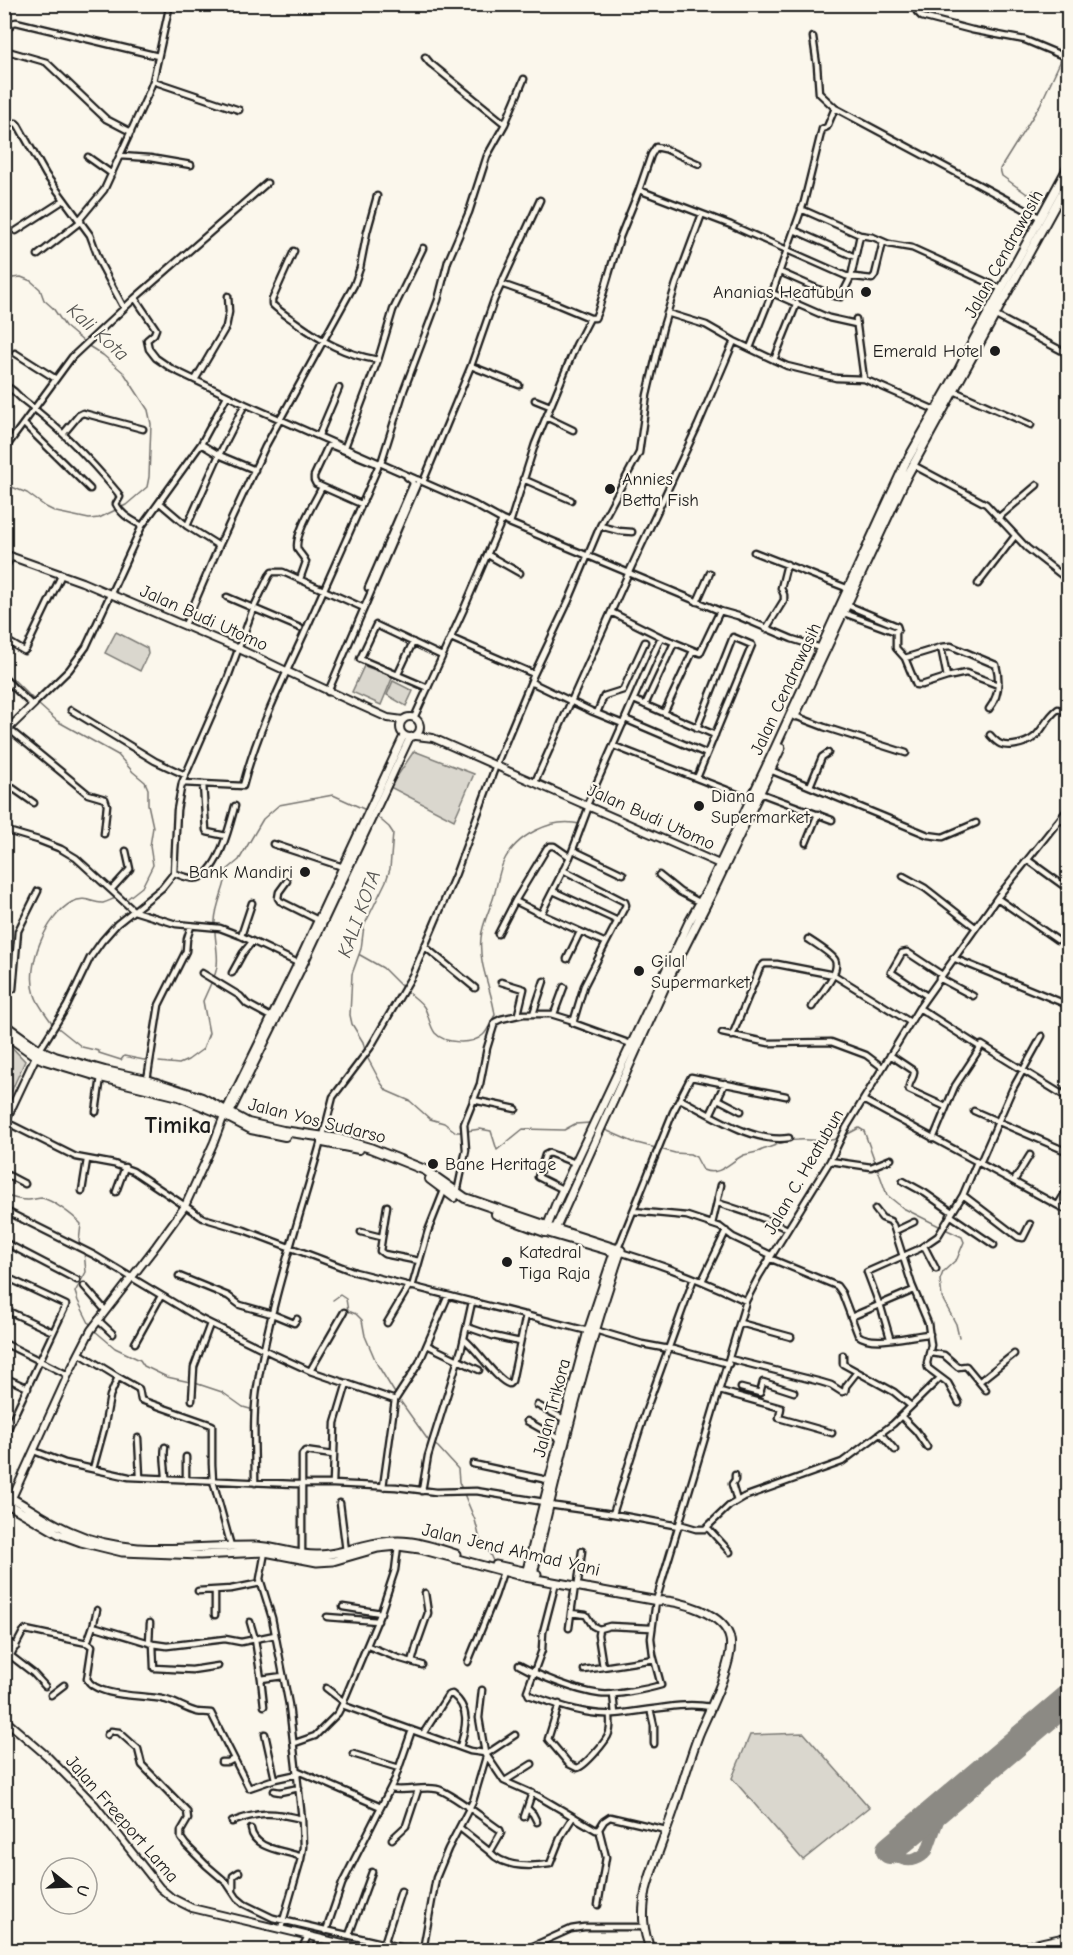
<svg xmlns="http://www.w3.org/2000/svg" width="1073" height="1955" font-family="'Comic Neue',sans-serif">
	<rect width="100%" height="100%" fill="#fbf7ec"/>
	<filter id="ink" filterUnits="userSpaceOnUse"><feTurbulence type="fractalNoise" baseFrequency=".0167" numOctaves="2"/><feDisplacementMap in="SourceGraphic" scale="12" xChannelSelector="R" yChannelSelector="G"/><feConvolveMatrix kernelMatrix="1 2 1 2 8 2 1 2 1" color-interpolation-filters="sRGB"/></filter>
	<g filter="url(#ink)">
		<path fill="#dad7ce" stroke="#7b7a75" stroke-width="1.5" d="M116,632L147,648L148,654L140,671L105,653Z
			M364,666L393,676L381,705L352,692Z
			M393,681L413,691L406,706L387,695Z
			M414,751L474,774L454,820L390,787Z
			M5,1040L25,1061L5,1105Z
			M804,1733L869,1807L803,1860L732,1778L750,1735Z"/>
		<g fill="none" stroke-linecap="round" stroke-linejoin="round">
			<path stroke="#74726e" stroke-width="1.5" d="M1065,4L1068,30
				M1064,53L1068,31
				M1045,193L1035,190L1027,194L1002,176L1000,169L1040,105L1062,58
				M1064,201L1068,203
				M4,279L21,277L31,281L40,289L44,300L53,308L65,326L84,342
				M4,484L27,493L46,507L56,512L89,519L99,518L126,505L147,487L149,477L151,424L148,410L124,373L103,355L87,345
				M4,675L15,681L35,701
				M38,704L57,721L118,755L133,772L145,782L148,789V804L153,827L150,846L153,865L142,887L128,898
				M360,955L383,968L402,987
				M214,977C222,959 213,939 215,921C216,902 226,888 227,870L239,860L263,819L279,805L333,795L366,810
				M407,991C412,996 420,1001 424,1007C429,1015 429,1025 435,1033C445,1044 472,1045 483,1035C488,1031 491,1021 495,1015C492,990 478,965 481,938C482,925 489,911 493,899C497,887 498,874 503,863C515,836 551,817 580,824
				M52,1023C46,1014 38,1005 35,995C25,966 46,916 72,902C86,895 93,904 103,903C108,902 112,899 116,898
				M57,1027L82,1047L99,1051V1053L121,1060L124,1056L149,1061
				M365,1050L363,1042L352,1024L350,1015L352,974L361,949L364,926L386,881L390,869L393,833L389,827L375,815
				M367,1057L381,1083L387,1091L410,1101L430,1119L444,1123L456,1132H460
				M159,1062L179,1064L188,1060L203,1049L209,1033L203,1001L212,981
				M603,1129L633,1142L675,1153L690,1154L696,1157L703,1170C720,1177 729,1162 744,1155C750,1153 757,1153 762,1150C775,1146 785,1140 798,1140C812,1139 827,1143 840,1138
				M467,1131L480,1129L491,1131L497,1150L523,1129L564,1130L575,1124L590,1123
				M844,1136L859,1128L864,1131L887,1195L903,1208L941,1227
				M4,1195C12,1198 20,1200 28,1200C32,1200 38,1198 42,1198C52,1200 73,1215 81,1224L79,1242L80,1245
				M945,1229L962,1237L964,1242L957,1259L943,1272L940,1280L942,1298L956,1324L959,1337
				M84,1252L86,1272L75,1292L78,1301L90,1325
				M333,1300L340,1295L346,1299L348,1311L356,1314L362,1320L365,1336L377,1364L396,1395
				M95,1331L115,1348L140,1360L144,1366L167,1377L190,1382
				M195,1383L222,1392L243,1407L250,1409
				M401,1402L428,1440L438,1447L458,1469L459,1482L475,1520L482,1547L488,1550L493,1561"/>
			<path stroke="#8c8a84" stroke-width="12" d="M916,1828L904,1829L895,1838C889,1862 914,1867 927,1851L944,1804"/>
			<path stroke="#8c8a84" stroke-width="28" d="M890,1850L1068,1699"/>
			<g stroke="#1c1c1c" stroke-width="9">
				<path id="minor" d="M909,4L917,8
					M919,4L917,12L922,17L972,30L1025,40L1068,58
					M4,34L12,23L16,22L158,56
					M813,37L817,65L819,93L835,108L1041,218
					M4,50L46,62L106,119L131,132
					M425,57L430,63L505,124
					M153,81L239,110
					M835,108L827,127L822,129L804,202L787,250L846,276L872,279L875,275L883,242
					M4,125L16,123L18,125L46,175L90,235L101,265L124,308
					M120,156L150,158L191,165
					M88,157L112,174
					M699,164L665,149L656,147L651,155L639,190L731,225L787,250L772,293L750,348
					M801,209L860,235L873,237L889,244L912,248L1002,289
					M80,219L104,190L148,94L153,81L170,4
					M794,230L855,257
					M16,231L64,200
					M294,251L272,300V304C279,311 287,316 294,321C323,342 343,354 378,360
					M38,255L81,221
					M780,272L834,296L841,297L851,277L860,235
					M501,284L547,300L590,318
					M772,293L829,318L856,324
					M135,298L267,183
					M667,313L706,325L734,341
					M996,316L1068,354
					M856,319L864,379
					M4,327L6,320
					M15,353L56,379
					M774,360L797,303
					M471,366L519,385
					M195,380L226,327L229,312L228,296
					M4,386C13,388 16,394 22,399C59,427 89,458 118,493L120,497L116,504C121,515 132,520 142,526
					M954,391L1031,425
					M535,400L550,406
					M546,417L573,430
					M24,424L90,489
					M64,433L79,415L83,413L143,429
					M319,435L339,388
					M201,444L219,455L255,470
					M345,447L378,360L393,310L423,248
					M4,450L72,357L135,298L156,329L154,334L147,340L149,349L156,358L172,369L245,404L473,504L502,520L720,611L738,616L792,639L821,648
					M381,463L404,390L438,300L448,261L469,212L487,156L505,124L524,79
					M913,465L986,504L1027,548L1068,580
					M523,479L571,500
					M423,482L471,366L494,300L540,200
					M160,503L187,526
					M4,509L7,502
					M998,518L1037,485
					M510,523L535,444L576,345L590,318H595L598,311L620,237L639,190
					M600,526L619,531L632,532
					M219,546L187,526L219,455L245,404
					M754,552L849,589
					M488,555L520,573
					M4,569L12,556
					M300,579L306,562C304,557 300,554 298,550C292,539 316,499 322,487
					M978,584L1015,536
					M368,588L413,484L412,481L407,477
					M227,597L300,628
					M697,602L710,573
					M847,605L897,626L898,629L896,632
					M611,612L661,637L700,653L720,611
					M844,613L896,632V648L905,658L916,685H922L947,677L941,647L905,658
					M185,625L219,546L265,447L354,285L360,268L367,232L377,196
					M766,629L784,600V595L781,588L787,564
					M451,638L534,674
					M4,639L24,651L26,649L62,574
					M941,647L951,646L996,665C1000,680 999,696 989,709
					M398,674L413,642
					M947,677L966,673L998,685
					M4,678L32,705
					M531,682L591,711L623,724
					M428,688L360,659L376,625L442,656
					M328,692L419,480
					M634,700L715,735
					M34,704L69,670L86,647L142,526L201,444L227,396
					M645,705L674,643
					M71,710L155,761L185,775
					M597,713L604,696L623,690L645,642
					M664,713L693,651
					M795,716L824,727L906,753
					M414,718L463,611L502,520
					M625,719L707,754
					M4,725L88,794L105,799L107,805L104,834
					M697,728L733,637L752,645L697,778
					M990,735C998,744 1002,747 1015,745C1043,741 1040,723 1058,709L1068,712
					M614,746L750,799
					M770,770L928,835L943,837L976,823
					M4,782L34,803
					M535,782L629,572L698,425L734,341L787,366L836,378L864,379L935,410
					M182,783L243,786C257,732 281,684 304,634C329,578 354,523 378,467V465L375,463L333,446H328L314,476V480L316,484L361,504
					M203,784L206,830L207,832L226,836
					M810,786L822,757L828,753
					M760,793L832,820
					M587,805L661,637
					M589,806L570,857L541,914L606,943L584,986L573,1023L631,1044
					M1061,819L1068,825
					M4,830L38,840L61,849L76,858L134,911L176,924L220,928L241,936L298,963
					M806,843L818,814
					M273,844L343,867
					M573,850L623,874
					M1028,860L1068,889
					M563,870L625,902L626,905L606,943
					M174,873C182,876 193,881 201,877C220,867 230,824 235,806
					M659,875L680,892L699,902
					M903,876L925,888L975,927
					M287,881L279,892L278,898L280,901L320,921
					M111,890L130,869L126,851
					M553,891L618,921
					M997,898L1057,940
					M515,901L541,914
					M498,934L515,901L547,848L550,846H554L570,857
					M241,936L252,903
					M808,939C814,943 832,954 835,960C841,973 818,996 812,1007
					M424,946L475,988
					M953,958L1068,1005
					M567,959L580,932
					M202,973L240,996L247,1004L271,1017
					M232,973L243,953L252,942
					M939,978L973,996
					M501,982L524,989L518,1014
					M4,989L11,990L13,989L18,931L38,891
					M927,996L891,972L902,953L907,952L942,975
					M919,1008L980,1047
					M533,1014L544,981
					M554,1014L564,987
					M722,1033L769,1043L831,1042L866,1055L882,1067
					M732,1036L760,968L764,964H777L834,975L910,1022
					M39,1051L67,1006L90,958L102,941L117,924L162,888L174,873L177,810L182,783L227,680L253,609L269,576L272,572H283L364,608
					M890,1055L914,1071C915,1078 907,1083 909,1090L946,1107
					M147,1080L159,1005L186,951L187,939L191,926
					M1063,1095L1068,1087
					M680,1099C710,1114 754,1144 789,1138
					M718,1099L741,1111
					M473,1100L516,1109
					M863,1100L1068,1211
					M974,1111L1068,1152
					M96,1112L101,1077
					M710,1115L725,1083
					M4,1121L76,1157L114,1164L133,1171L203,1218L244,1230L355,1272L588,1331
					M323,1136L333,1097L370,1048L413,974L456,873L496,765L534,674L569,600L601,524L639,453L647,395L663,327L676,284L702,214
					M933,1139L955,1086L982,1045L1068,1098
					M830,1161L871,1167L891,1159
					M980,1163L1012,1090L1042,1036
					M4,1173L25,1184
					M903,1181L925,1193L952,1212
					M1014,1181L1030,1155
					M562,1189L538,1177L545,1155L549,1153L575,1163
					M82,1191L87,1160
					M116,1192L125,1167
					M457,1193L466,1150L464,1124L480,1084L487,1048L495,1022L501,1019L523,1014H551L574,1021
					M963,1195L1018,1237L1023,1238L1030,1224
					M718,1203C742,1211 764,1217 787,1229
					M1058,1205L1068,1188
					M387,1206L380,1251L384,1254L419,1261
					M875,1209L882,1218L890,1221L893,1225L912,1285L928,1323L931,1345L927,1363L928,1368L948,1383L959,1403
					M4,1210L94,1255L199,1318L273,1354L310,1371L395,1400L383,1487
					M633,1211L687,1216L720,1227L733,1237L771,1255
					M950,1215L994,1245
					M712,1224L721,1185
					M895,1231L914,1222
					M361,1232L381,1237
					M4,1242L77,1280
					M924,1246L936,1269
					M615,1248L619,1246L673,1112L691,1077L786,1096
					M620,1254L623,1253C665,1266 707,1282 746,1301
					M769,1258L837,1286L842,1293L858,1335C873,1347 911,1335 930,1334
					M4,1276L66,1305L4,1437
					M179,1276L228,1296L240,1305L272,1314L294,1323L297,1319
					M702,1281L726,1231
					M84,1286L105,1310
					M412,1287L428,1231L445,1188
					M879,1304L867,1272L919,1249L938,1236L963,1195L977,1162
					M880,1304L890,1338
					M4,1309L53,1332
					M851,1317L914,1290
					M98,1320L113,1334
					M387,1323L409,1286
					M740,1323L791,1337
					M467,1327L493,1336L520,1342
					M595,1330L642,1344L669,1349
					M464,1339C477,1349 496,1380 509,1384L512,1381L526,1315
					M4,1343L68,1375
					M135,1343L161,1296
					M427,1345L479,1370
					M669,1348L729,1364
					M79,1353L118,1377L110,1396L104,1429L93,1469
					M931,1353L944,1355L958,1367L966,1366L986,1390
					M843,1355V1364L894,1392L911,1406
					M730,1359L821,1382L831,1385L842,1392L845,1391L846,1386L857,1372
					M310,1371L344,1312
					M4,1377L28,1388
					M118,1377L139,1389L141,1400L212,1425V1464L213,1481L231,1546
					M980,1381L1014,1354
					M741,1388L760,1393L763,1382L794,1392
					M720,1391L781,1408L779,1418L832,1433
					M192,1400L194,1367L210,1324
					M395,1400L419,1363L448,1296
					M537,1405L564,1419
					M901,1416L916,1431L927,1447
					M527,1421L559,1439
					M881,1434L895,1450
					M138,1438L140,1477
					M165,1447C163,1458 166,1467 166,1478
					M34,1451L65,1463L129,1477L295,1484H333L396,1487L436,1492L476,1491L544,1502
					M186,1457V1480
					M473,1464L552,1481
					M735,1475V1480L732,1484L737,1501
					M255,1483C255,1449 252,1415 258,1382C271,1300 299,1221 321,1141
					M333,1484L335,1423L347,1383
					M422,1491L428,1456L462,1347L472,1302
					M340,1503L346,1551
					M549,1505L613,1514L679,1526
					M613,1514L645,1413L694,1278
					M679,1524L696,1529H705L729,1506L744,1497L842,1462L893,1424L940,1378
					M707,1527L730,1552
					M398,1546L395,1570L381,1612L342,1705L470,1751L485,1753L504,1781L538,1796L596,1830L599,1829L604,1821L610,1817L666,1830
					M265,1552L260,1579L272,1618L289,1705L302,1819L303,1847L301,1859L281,1928
					M302,1554V1455L305,1451L333,1455
					M556,1582L543,1632L542,1650L527,1691L529,1695C555,1704 586,1716 614,1714C646,1712 680,1701 711,1707
					M578,1582L582,1551
					M575,1586L571,1613L586,1615L593,1626L599,1629
					M215,1590V1615
					M198,1591L231,1589L261,1583
					M343,1607L381,1613
					M97,1610L93,1626L153,1644L167,1646L225,1639L241,1642L275,1635
					M327,1617L378,1621
					M250,1622L255,1639L261,1679
					M93,1626L87,1643L92,1646L87,1679C96,1697 143,1695 162,1699C174,1701 185,1709 197,1712C202,1713 206,1712 211,1713L249,1788L275,1779L298,1774
					M569,1628L571,1613
					M4,1640L16,1647
					M149,1643L150,1623
					M153,1644L154,1668L192,1670L218,1666
					M368,1646L398,1658L422,1665
					M11,1656L33,1673L45,1686
					M412,1662L417,1644L428,1613L425,1593
					M468,1662L495,1596L503,1572
					M519,1665C539,1676 576,1691 600,1694C613,1696 648,1689 661,1685L653,1655L651,1638L656,1601L746,1301L759,1276L830,1161L846,1128L919,1008L997,898L1068,809
					M603,1667L598,1635L599,1629L610,1626L651,1628
					M4,1668L23,1632L26,1630L87,1643
					M584,1670L654,1659
					M326,1688L344,1702
					M482,1690L479,1718L485,1753
					M613,1694L615,1714
					M51,1695L64,1685
					M559,1704L548,1739L569,1764L577,1768C584,1767 607,1741 609,1733C611,1727 610,1720 610,1714
					M264,1706L261,1679L283,1676
					M651,1713L654,1726V1744
					M265,1734L275,1779
					M423,1734L448,1695L452,1694C471,1709 466,1727 460,1747
					M107,1735L111,1731L119,1732L138,1749L142,1765L187,1811L188,1819L181,1831V1838L186,1845L206,1865L227,1883L237,1898L244,1904L273,1918L412,1950
					M295,1743L315,1736L338,1713L342,1705
					M353,1754L399,1768
					M485,1755L515,1735
					M221,1762H228L234,1759
					M298,1771L381,1807
					M505,1781L532,1764
					M390,1789C406,1792 422,1786 437,1789C449,1791 488,1822 500,1830L501,1833L490,1852L460,1828
					M274,1791L280,1792L299,1788
					M527,1808L533,1814L537,1822
					M524,1817L532,1793
					M232,1822C260,1811 273,1812 302,1819
					M251,1829C254,1850 285,1850 301,1857
					M392,1839L406,1826L418,1790
					M490,1852C504,1868 530,1867 550,1864L561,1836L573,1817
					M233,1890V1876L239,1872
					M598,1905L606,1857L599,1829
					M326,1931L342,1884L395,1779L412,1730
					M349,1935L372,1872
					M384,1944L401,1891
					M301,1950L308,1936
					M316,1950L319,1940
					M423,1950L436,1878L448,1849L473,1801L486,1757
					M524,1950L571,1929L584,1927H643"/>
			</g>
			<g stroke="#1c1c1c" stroke-width="10">
				<path id="tertiary" d="M4,554L82,582L237,648L359,705L388,718L403,720
					M400 727a10 10 0 1 1 20 0a10 10 0 1 1-20 0Z
					M4,733L34,704
					M416,736L433,738L724,866
					M228,1117L306,959L410,737
					M4,1124L36,1056
					M12,1498L68,1375L91,1330L156,1246L185,1206L214,1142L226,1110L298,963L404,735
					M4,1719L47,1756L95,1805L160,1888L172,1898L192,1908L368,1950"/>
			</g>
			<g stroke="#1c1c1c" stroke-width="11">
				<path id="secondary" d="M795,716L907,476L1068,182
					M553,1234L668,980L714,889L781,748
					M620,1254L545,1232L556,1204L689,922L709,887L775,748L905,464L958,371L973,341L1068,167
					M4,1494C27,1506 48,1522 72,1532C130,1559 195,1545 256,1546C277,1547 297,1556 319,1555C334,1555 348,1550 363,1546C402,1536 419,1542 456,1554
					M4,1502L59,1534L81,1542L122,1552L200,1555L265,1552L317,1562L333,1561L378,1548L398,1546L420,1549L525,1577L658,1601C679,1599 725,1614 730,1639C735,1660 708,1713 699,1734C689,1760 682,1786 673,1812C664,1838 653,1864 646,1890C642,1912 642,1930 651,1950
					M496,1565L537,1574
					M526,1574L571,1394L588,1331L615,1250
					M532,1578C558,1467 584,1358 621,1250L553,1228
					M1010,1950L1068,1937"/>
			</g>
			<g stroke="#1c1c1c" stroke-width="12">
				<path id="trunk" d="M4,1025L39,1050L55,1057L105,1071L147,1080L202,1098L248,1123L283,1131L339,1139L370,1148L425,1170L465,1198L547,1226
					M4,1033L36,1056L45,1060L101,1077L179,1096L218,1112L251,1129L285,1136
					M323,1142L359,1149
					M430,1179L454,1197
					M496,1214L545,1232"/>
			</g>
			<use href="#minor" stroke="#fbf7ec" stroke-width="4.5"/>
			<use href="#tertiary" stroke="#fbf7ec" stroke-width="6"/>
			<use href="#secondary" stroke="#fbf7ec" stroke-width="7"/>
			<use href="#trunk" stroke="#fbf7ec" stroke-width="8"/>
		</g>
	</g>
	<g fill="#1c1c1c" stroke="#fbf7ec" stroke-width="2">
		<circle cx="866" cy="292" r="6"/>
		<circle cx="995" cy="351" r="6"/>
		<circle cx="610" cy="489" r="6"/>
		<circle cx="699" cy="806" r="6"/>
		<circle cx="305" cy="872" r="6"/>
		<circle cx="639" cy="971" r="6"/>
		<circle cx="433" cy="1164" r="6"/>
		<circle cx="507" cy="1262" r="6"/>
	</g>
	<g text-anchor="middle" dominant-baseline="central" stroke-width="4.5" stroke-linejoin="round" paint-order="stroke">
		<g font-size="18" fill="#1c1c1c" stroke="#fbf7ec">
			<text transform="translate(1004 254) rotate(-61)">Jalan Cendrawasih</text>
			<text transform="translate(204 618) rotate(24)">Jalan Budi Utomo</text>
			<text transform="translate(786 689) rotate(-65)">Jalan Cendrawasih</text>
			<text transform="translate(651 817) rotate(24)">Jalan Budi Utomo</text>
			<text transform="translate(317 1121) rotate(14)">Jalan Yos Sudarso</text>
			<text transform="translate(804 1172) rotate(-60)">Jalan C. Heatubun</text>
			<text transform="translate(552 1408) rotate(-75)">Jalan Trikora</text>
			<text transform="translate(511 1550) rotate(13)">Jalan Jend Ahmad Yani</text>
			<text transform="translate(122 1819) rotate(49)">Jalan Freeport Lama</text>
		</g>
		<g font-size="18" fill="#1c1c1c" stroke="#fbf7ec" text-anchor="start">
			<text x="854" y="292" text-anchor="end">Ananias Heatubun</text>
			<text x="983" y="351" text-anchor="end">Emerald Hotel</text>
			<text x="622" y="479">Annies<tspan x="622" dy="21">Betta Fish</tspan></text>
			<text x="711" y="796">Diana<tspan x="711" dy="21">Supermarket</tspan></text>
			<text x="293" y="872" text-anchor="end">Bank Mandiri</text>
			<text x="651" y="961">Gilal<tspan x="651" dy="21">Supermarket</tspan></text>
			<text x="445" y="1164">Bane Heritage</text>
			<text x="519" y="1252">Katedral<tspan x="519" dy="21">Tiga Raja</tspan></text>
		</g>
		<g font-size="20" font-style="italic" fill="#575653" stroke="#fbf7ec">
			<text transform="translate(98 332) rotate(42)">Kali Kota</text>
			<text transform="translate(359 914) rotate(-70)">KALI KOTA</text>
		</g>
		<g font-size="24" font-weight="bold" fill="#1c1c1c" stroke="#fbf7ec">
			<text x="178" y="1125">Timika</text>
		</g>
	</g>
	<rect width="1073" height="1955" fill="none" stroke="#fbf7ec" stroke-width="24"/>
	<rect x="12" y="12" width="1049" height="1931" fill="none" stroke="#1c1c1c" stroke-width="2" filter="url(#ink)"/>
	<g transform="translate(69 1886) rotate(108)"><circle r="28" fill="#fbf7ec" stroke="#a29f99" stroke-width="1.5"/>
	<path d="M0-4.5L10 22L0 15L-10 22Z" fill="#1c1c1c"/>
	<text y="-9" font-size="16" font-weight="bold" text-anchor="middle" fill="#1c1c1c">U</text>
	</g>
</svg>
